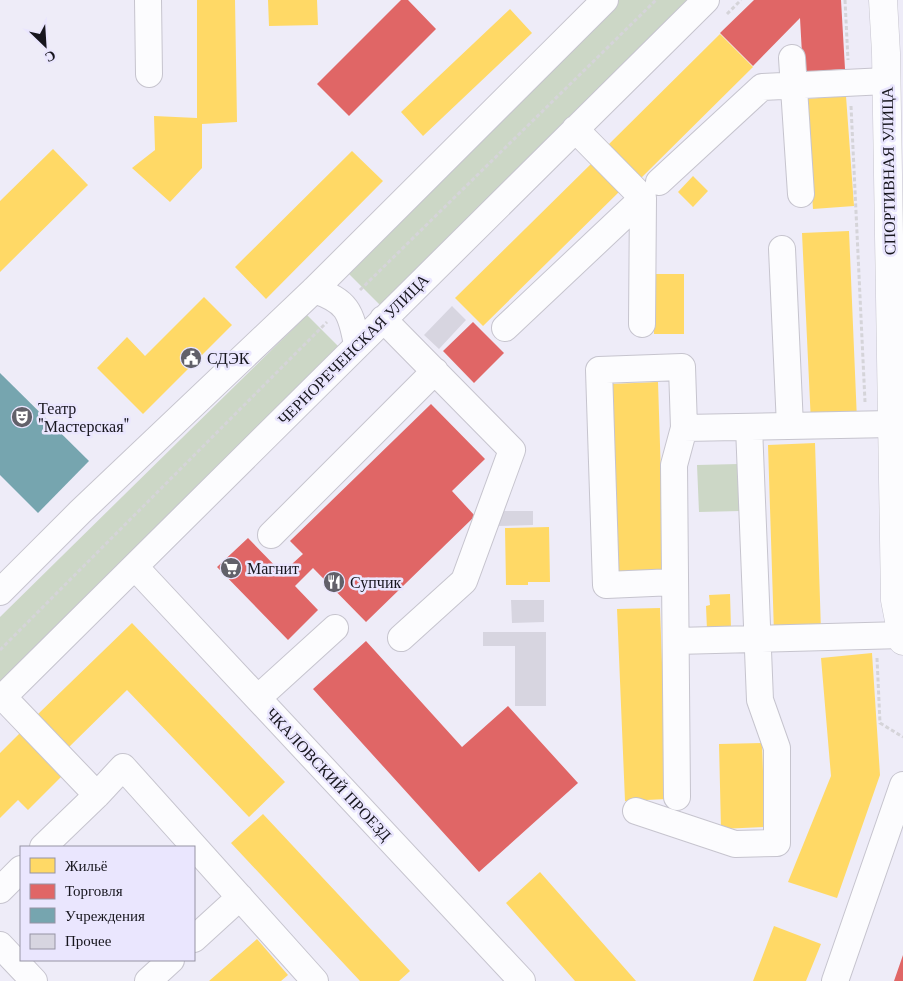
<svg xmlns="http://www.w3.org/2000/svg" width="903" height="981" font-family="'Libre Baskerville',serif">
	<rect width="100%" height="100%" fill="#eeecf8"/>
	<path fill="#ccd7c6" d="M617,0H687L381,306L346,271Z
		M307,315L340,348L0,681V617Z
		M738,464L740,511L699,512L697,465Z"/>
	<path fill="#ffd966" d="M197,0H235L237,122L202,124V168L170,202L132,168L155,150L154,116L197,118Z
		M268,0H317L318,25L269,26Z
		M510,9L532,33L423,136L401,112Z
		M720,34L753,67L636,183L603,150Z
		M846,96L854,206L813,209L805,99Z
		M53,149L88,185L0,272V201Z
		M352,151L383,181L266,299L235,267Z
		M595,160L623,188L483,326L455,298Z
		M693,176L708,191L693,207L678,192Z
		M849,231L857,420L811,423L802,233Z
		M654,274H684V334H654Z
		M204,297L232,325L143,414L97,368L127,337L145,356Z
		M658,382L664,571L618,572L611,384Z
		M815,443L821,632L774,633L768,445Z
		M549,527L550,582H528V585H506L505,528Z
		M730,594L731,629L707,630L706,606L710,605L709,595Z
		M660,608L667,799L625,801L617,609Z
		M132,623L285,782L249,817L127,690L68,748L37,715Z
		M872,653L880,775L837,898L788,882L831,776L821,658Z
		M21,732L64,774L28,810L18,800L0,818V753Z
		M762,743L765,827L721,829L719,744Z
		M263,814L410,971L399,981H360L231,843Z
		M540,872L636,981H575L506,903Z
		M774,926L821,944L806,981H753Z
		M257,939L288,975L281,981H209Z"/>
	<path fill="#e06666" d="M401,0H408L436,29L349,116L317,84Z
		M754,0H841L845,69L803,72L800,18L753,66L720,33Z
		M473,322L504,353L474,383L443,351Z
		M431,404L485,459L452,491L475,516L366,622L313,568L295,586L318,610L288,640L217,567L248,538L282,573L303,554L290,541Z
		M366,641L462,747L508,706L578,783L479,872L313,689Z
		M903,955V981H894Z"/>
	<path fill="#76a5af" d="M0,373L89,461L38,513L0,475Z"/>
	<path fill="#d7d5e0" d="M452,306L466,320L439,349L424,335Z
		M498,511H533V525L498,526Z
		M511,600H544V622L512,623Z
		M483,632H546V706H515V646H483Z"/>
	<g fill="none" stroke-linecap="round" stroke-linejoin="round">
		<g stroke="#c6c4ce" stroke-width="28">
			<path id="minor" d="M148,0L149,74
				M792,58L801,194
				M575,129L643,198L642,324
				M659,182L762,87L886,81
				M782,249L790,426
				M314,290C347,301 351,311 357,345
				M383,319L512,450L464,581L401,638
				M505,328L643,198
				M684,428L892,424
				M271,535L435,371
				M135,567L522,981
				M675,582L606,585L599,370L682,367L684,428L674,465L677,797
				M0,592L80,512L314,290L605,0
				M676,641L903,635
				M3,697L97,795L123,767L315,981
				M258,698L335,628
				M0,700L706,0
				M636,811L735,844L777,843V748L760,700L749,427
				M43,847L97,795
				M0,890L21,869
				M194,939L240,897
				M0,945L34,981
				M148,981L171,960
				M835,981L903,785"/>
		</g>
		<g stroke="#c6c4ce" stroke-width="29">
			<path id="major" d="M883,0L886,53L895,600L903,641"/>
		</g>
		<path stroke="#d5d4d9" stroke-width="3" stroke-dasharray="4 2.5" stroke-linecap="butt" d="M845,0L848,60
			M727,14L741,0
			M851,106L865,402
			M360,290L656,0
			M0,650L327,322
			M877,658L880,723L903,737"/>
		<use href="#minor" stroke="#fcfcfe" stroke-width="26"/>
		<use href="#major" stroke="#fcfcfe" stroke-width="28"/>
	</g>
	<defs>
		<g id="civic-disc" transform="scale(1.125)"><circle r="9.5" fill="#62616a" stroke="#eae6fe"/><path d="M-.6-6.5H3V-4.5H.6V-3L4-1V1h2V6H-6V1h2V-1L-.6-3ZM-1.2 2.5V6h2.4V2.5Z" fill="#fff"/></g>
		<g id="theatre-disc" transform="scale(1.125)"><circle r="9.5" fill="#62616a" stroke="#eae6fe"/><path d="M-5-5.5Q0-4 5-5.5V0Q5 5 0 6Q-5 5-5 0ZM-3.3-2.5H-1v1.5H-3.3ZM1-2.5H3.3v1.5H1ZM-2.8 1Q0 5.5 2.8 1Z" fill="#fff"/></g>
		<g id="supermarket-disc" transform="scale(1.125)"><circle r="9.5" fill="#62616a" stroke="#eae6fe"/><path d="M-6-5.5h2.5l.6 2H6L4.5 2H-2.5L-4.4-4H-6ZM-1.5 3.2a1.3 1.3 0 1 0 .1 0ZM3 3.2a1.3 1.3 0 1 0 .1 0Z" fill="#fff"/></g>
		<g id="restaurant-disc" transform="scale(1.125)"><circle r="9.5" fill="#62616a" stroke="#eae6fe"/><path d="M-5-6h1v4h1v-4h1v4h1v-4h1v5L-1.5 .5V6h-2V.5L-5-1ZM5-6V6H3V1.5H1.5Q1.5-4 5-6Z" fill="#fff"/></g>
	</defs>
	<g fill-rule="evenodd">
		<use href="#civic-disc" x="191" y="358"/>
		<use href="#theatre-disc" x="22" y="417"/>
		<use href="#supermarket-disc" x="231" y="568"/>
		<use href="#restaurant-disc" x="334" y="582"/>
	</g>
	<g text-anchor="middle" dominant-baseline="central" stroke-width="5" stroke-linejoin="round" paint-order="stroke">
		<g font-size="16" fill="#17161e" stroke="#eae6fe">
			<text transform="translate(888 171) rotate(-91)">СПОРТИВНАЯ УЛИЦА</text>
			<text transform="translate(353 349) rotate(-45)">ЧЕРНОРЕЧЕНСКАЯ УЛИЦА</text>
			<text transform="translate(329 774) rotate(47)">ЧКАЛОВСКИЙ ПРОЕЗД</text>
		</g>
		<g font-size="16" fill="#17161e" stroke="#eae6fe" text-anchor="start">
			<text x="207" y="358">СДЭК</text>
			<text x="38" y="408">Театр<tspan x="38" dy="18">"Мастерская"</tspan></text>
			<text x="247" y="568">Магнит</text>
			<text x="350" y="582">Супчик</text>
		</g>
	</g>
	<rect x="20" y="846" width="175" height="115" fill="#eae6fe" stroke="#9693a4"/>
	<rect x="30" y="858" width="25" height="15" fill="#ffd966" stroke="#9693a4"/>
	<text x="65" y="871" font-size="15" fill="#17161e">Жильё</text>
	<rect x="30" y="884" width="25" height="15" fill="#e06666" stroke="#9693a4"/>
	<text x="65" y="896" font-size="15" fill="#17161e">Торговля</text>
	<rect x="30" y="908" width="25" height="15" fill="#76a5af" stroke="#9693a4"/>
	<text x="65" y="921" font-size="15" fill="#17161e">Учреждения</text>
	<rect x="30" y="934" width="25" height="15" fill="#d7d5e0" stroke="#9693a4"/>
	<text x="65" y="946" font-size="15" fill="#17161e">Прочее</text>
	<g transform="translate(45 45) rotate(155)" stroke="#eae6fe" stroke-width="4" paint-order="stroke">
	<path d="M0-4L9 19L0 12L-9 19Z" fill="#17161e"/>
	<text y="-8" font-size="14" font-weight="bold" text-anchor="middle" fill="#17161e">С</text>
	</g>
</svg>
